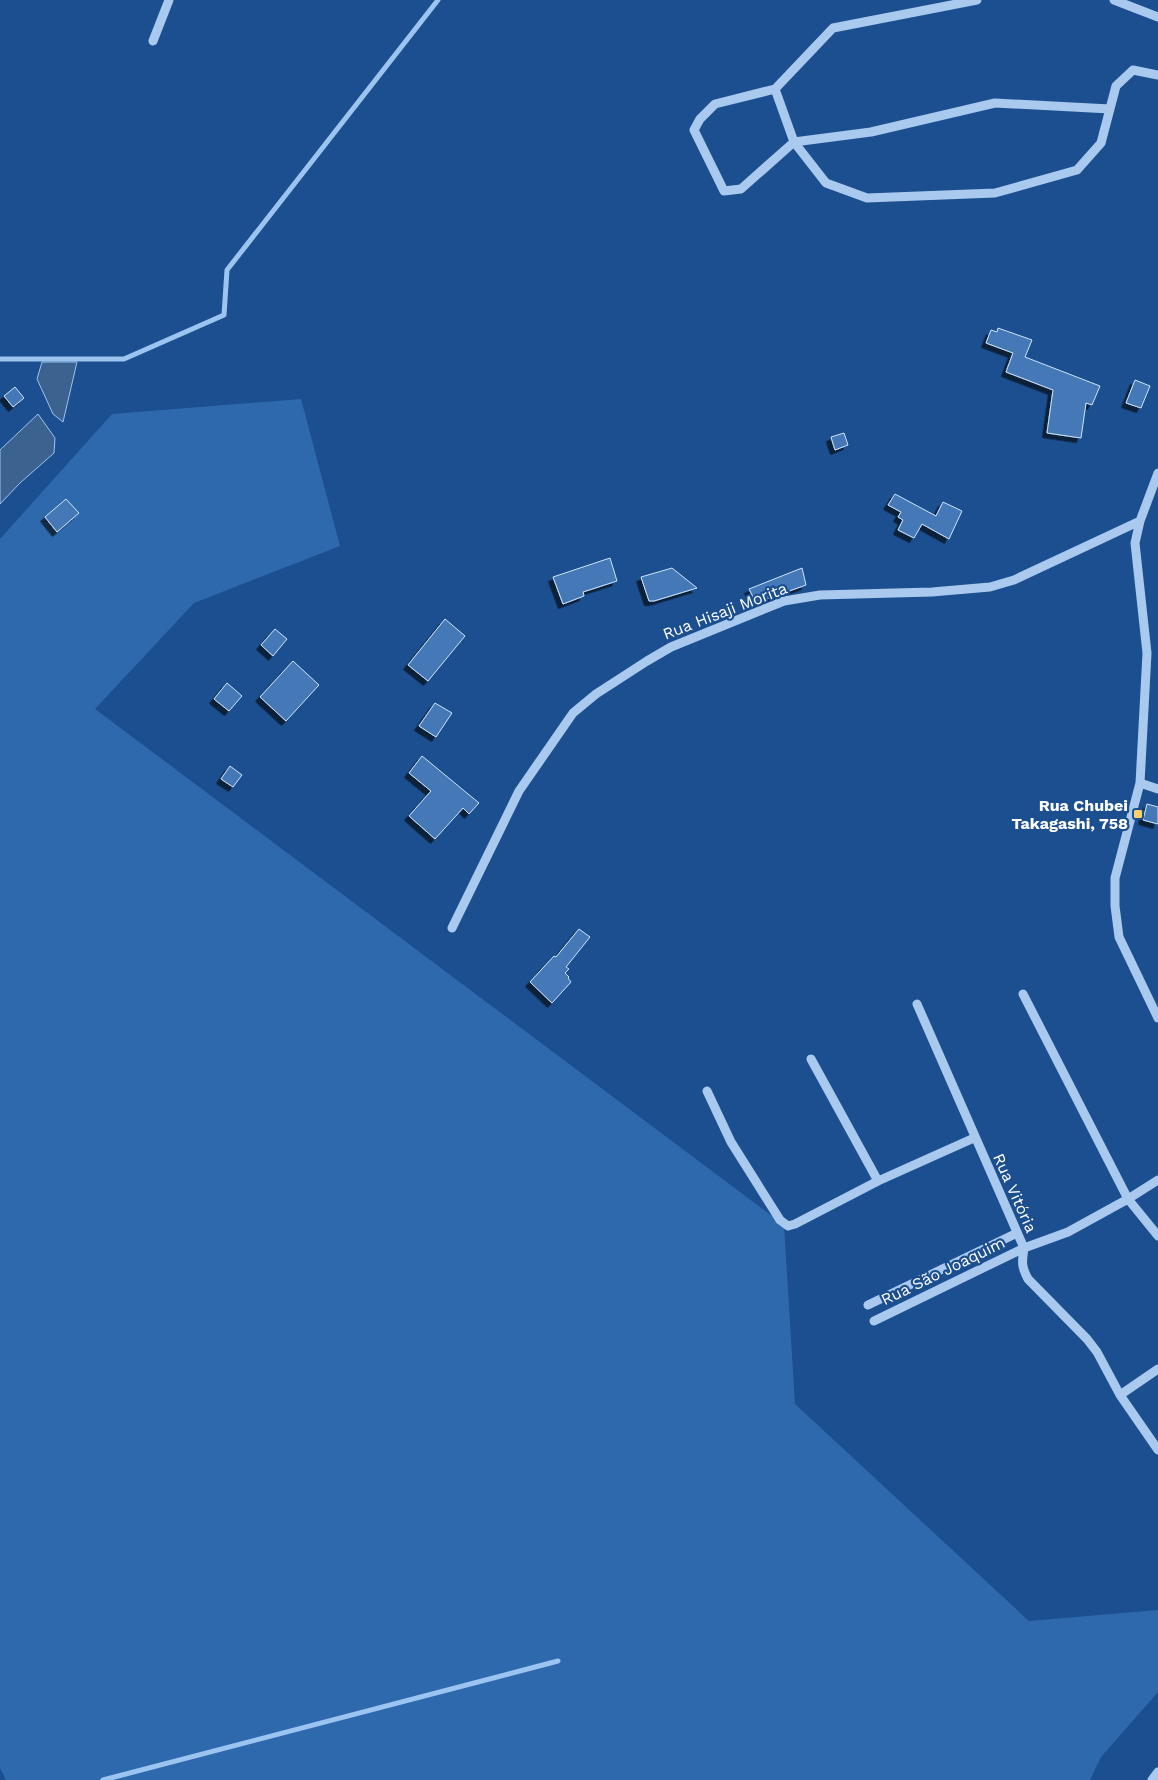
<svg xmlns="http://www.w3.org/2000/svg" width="1158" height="1780" font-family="'Work Sans',sans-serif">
	<defs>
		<filter id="shadow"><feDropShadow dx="-4.5" dy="4.5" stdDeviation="0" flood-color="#0009"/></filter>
	</defs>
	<rect width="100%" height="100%" fill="#1b4f8f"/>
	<path fill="#2e69ad" d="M301,399L340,546L194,603L95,709L784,1225L795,1404L1029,1621L1158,1610V1692L1101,1757L1090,1780H6L0,1768V539L112,414Z"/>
	<path fill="#3c6290" stroke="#9cc4f0" d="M42,362H77L63,422L53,414L37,379Z
		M38,414L55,438L54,453L20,483L0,504V450Z"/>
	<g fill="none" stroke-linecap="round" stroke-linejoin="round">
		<path stroke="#9cc4f0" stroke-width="5" d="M0,359H124L224,315L227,270L438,0
			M103,1780L558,1661"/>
	</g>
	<path fill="#4478b7" stroke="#cfe3fa" filter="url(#shadow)" d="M998,328L1032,340L1025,357L1100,386L1092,405L1086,403L1081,438L1047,433L1053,390L1006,372L1013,353L986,343L991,330L997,332Z
		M1135,380L1150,386L1141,408L1126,403Z
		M15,387L24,398L13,407L4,396Z
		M844,433L848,445L835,450L831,437Z
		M895,494L936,516L943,502L962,511L949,539L922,524L914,538L898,530L903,520L898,517L901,512L888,505Z
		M66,499L79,513L57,532L45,517Z
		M610,558L617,581L583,592L584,596L563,604L553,577Z
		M672,568L697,588L654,601H649L641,577Z
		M802,568L806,585L756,603L749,589Z
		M445,619L465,636L428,681L408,665Z
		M275,629L287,639L273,656L261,645Z
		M293,661L319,685L286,721L260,697Z
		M227,683L242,696L229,711L214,699Z
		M435,703L452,713L436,737L419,726Z
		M422,756L479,803L469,814L463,808L435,839L409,816L431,791L409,773Z
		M230,766L242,775L233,787L221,779Z
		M1147,804L1158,807V824L1143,820Z
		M579,929L590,937L566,967L569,969L565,973L569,977L568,978L571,982L552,1003L530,982L554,956L556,957Z"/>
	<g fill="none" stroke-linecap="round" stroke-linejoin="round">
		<path stroke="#a9c9ee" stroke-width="9" d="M977,0L833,28L775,89L794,142L826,183L867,198L995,193L1077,170L1101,143L1116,86L1133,70L1158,75
			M1114,0L1158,17
			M153,41L169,0
			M775,89L715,104L700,119L694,130L724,191L741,189L794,142L871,132L995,103L1110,109
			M1158,473L1140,521L1135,543L1147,653L1140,783L1115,878V906L1119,937L1158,1018
			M1140,783L1158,789
			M452,928L519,791L573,713L596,694L647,661L671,647L784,601L820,595L932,592L990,587L1014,580L1140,521
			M1023,994L1128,1199L1158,1236
			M917,1004L1024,1248C1022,1262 1021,1266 1028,1279L1087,1339L1097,1352L1120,1395L1158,1450
			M811,1059L878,1181
			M707,1091L731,1142L780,1220L788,1226L795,1224L878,1181L974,1138
			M868,1305L1017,1233
			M874,1321L1024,1248L1068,1232L1128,1199L1158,1180
			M1120,1395L1158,1369
			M1152,1780L1158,1772"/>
	</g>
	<rect fill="#ffd166" stroke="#1b4f8f" stroke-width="2" x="1133" y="809" width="10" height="10" rx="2.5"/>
	<g text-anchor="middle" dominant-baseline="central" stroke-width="4.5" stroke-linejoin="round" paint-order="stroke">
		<g font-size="16" fill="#fff" stroke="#1b4f8f">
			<text transform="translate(725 611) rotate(-21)">Rua Hisaji Morita</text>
			<text transform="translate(1015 1193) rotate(66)">Rua Vitória</text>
			<text transform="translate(943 1271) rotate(-26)">Rua São Joaquim</text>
		</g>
		<g font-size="16" font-weight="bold" fill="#fff" stroke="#1b4f8f" text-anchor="end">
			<text x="1128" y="805">Rua Chubei<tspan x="1128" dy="18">Takagashi, 758</tspan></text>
		</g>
	</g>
</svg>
